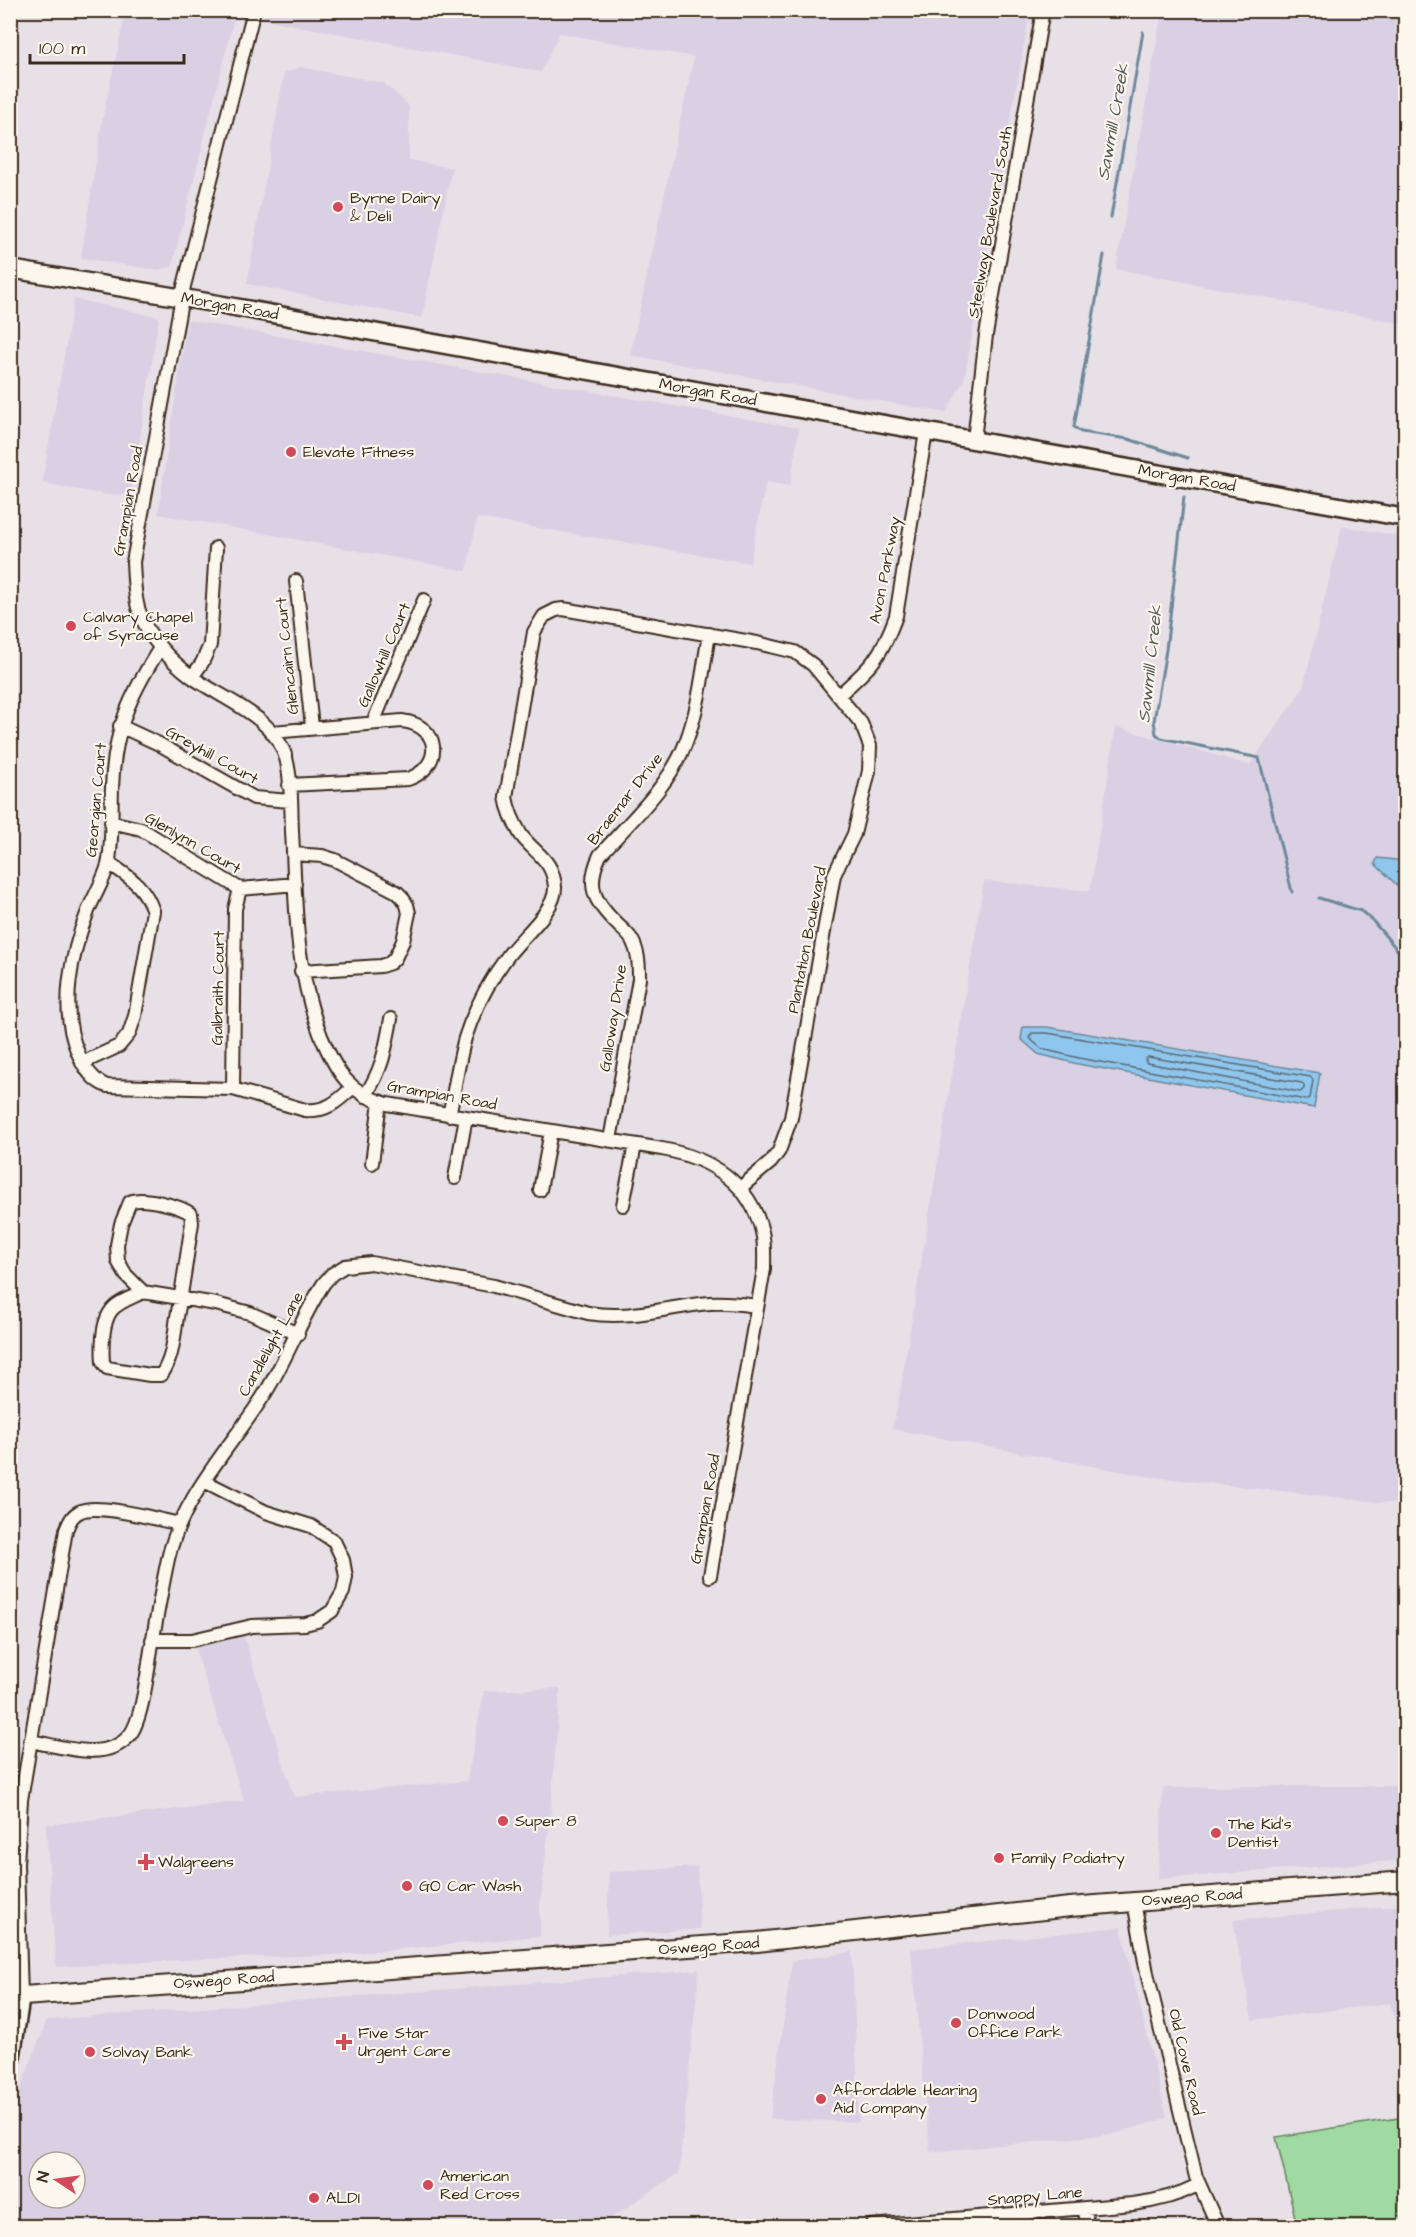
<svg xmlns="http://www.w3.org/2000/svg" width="1416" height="2237" font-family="'Architects Daughter',sans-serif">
	<rect width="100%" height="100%" fill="#e7e0e7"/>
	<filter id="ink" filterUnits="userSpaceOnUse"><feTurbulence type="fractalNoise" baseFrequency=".0167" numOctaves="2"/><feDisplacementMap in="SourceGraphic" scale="12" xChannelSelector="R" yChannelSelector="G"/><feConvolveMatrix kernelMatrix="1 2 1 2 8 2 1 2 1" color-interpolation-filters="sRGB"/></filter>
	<g filter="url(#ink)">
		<path fill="#d9d0e3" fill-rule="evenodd" d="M264,10L1030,11L964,380L946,413L630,355L694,57L559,33L541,72L262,19Z
			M126,11H236L172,267L156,270L81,258L103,116Z
			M1162,11H1405V324L1116,269Z
			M300,67L384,83L409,106V160L452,168L422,318L247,284L284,73Z
			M74,299L159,317L131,494L107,495L42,483Z
			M187,320L799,428L790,486L766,482L750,563L477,518L467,571L158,514Z
			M1342,526L1405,537V1505L1146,1476L892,1429L897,1409L984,881L1090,891L1116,727L1250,765L1303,688Z
			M244,1637L294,1797L467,1781L484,1691L560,1688L551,1809L540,1906V1936L335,1955L200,1959L56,1967L46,1825L244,1801L195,1648Z
			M1257,1786H1405V1860L1158,1879L1163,1788Z
			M697,1867L700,1929L607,1935L609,1872Z
			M1405,1905V2046L1390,2003L1252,2020L1233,1920Z
			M1121,1927L1167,2118L1114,2134L930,2152L911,1949Z
			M852,1952L859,2122L770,2119L792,1961Z
			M699,1970L679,2173L598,2226H11V2113L47,2020ZM39,2162H75V2198H39Z"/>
		<path fill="#9edaa2" stroke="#6c8260" stroke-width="1.5" d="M1405,2117V2226H1297L1276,2137Z"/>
		<path fill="#8ec6ed" stroke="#6d889a" stroke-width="1.5" d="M1377,858L1405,861V893L1375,864Z
			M1023,1027H1047L1320,1073L1314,1108L1078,1064L1038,1054L1021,1039Z"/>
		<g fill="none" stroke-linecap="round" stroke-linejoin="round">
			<path stroke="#5c6871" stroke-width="1.5" d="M1032,1033H1047L1311,1077L1313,1080L1310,1098L1306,1100L1079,1058L1042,1049L1029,1038Z
				M1148,1057L1302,1083L1304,1085V1089L1300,1092L1147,1063L1145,1060Z"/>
			<path stroke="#6d889a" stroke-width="3" d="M1111,217L1143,32
				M1104,255L1074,427L1081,432L1128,439L1188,458
				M1184,497L1166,650L1154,721L1156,734L1161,738L1259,758L1292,892
				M1319,898L1361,911L1371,919L1406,960"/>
			<g stroke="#3b2a1e" stroke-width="16">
				<path id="street" d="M254,10L184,286L133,562C134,578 134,596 139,611C149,639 169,659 192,677C224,700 274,716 286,758C292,781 291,807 292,831C296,903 294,967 321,1036C336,1071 348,1093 387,1104L662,1149C710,1158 750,1182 762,1232C765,1244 764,1257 764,1269L710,1576
					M974,440L986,335L1043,10
					M296,581L312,727
					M160,648C129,697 114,730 112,788C111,810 113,844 108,865C103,882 94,896 88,911C71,954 59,1009 78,1053C84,1067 92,1081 107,1086L233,1089L305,1110C326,1112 337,1102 352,1088
					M192,677L202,663L210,645L216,548
					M839,695C872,666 881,657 896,616L926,432
					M373,723L424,600
					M120,726L159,744L254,798L290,801
					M272,732L402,721C442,726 443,767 408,779L289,785
					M111,822L141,829L240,889L295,884
					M293,854L322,856L335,860L397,892L402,897L407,905L409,913L403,941L395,958L390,963L381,966L301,971
					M82,1063L119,1046L129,1034L135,1016L153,911C144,885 130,878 109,863
					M233,1089L235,909L240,889
					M365,1096C383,1068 385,1051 391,1019
					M449,1115C455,1089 458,1063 465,1038C474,1010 489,981 507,957C520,938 556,911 555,887C553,859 535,854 521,835C514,823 508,810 506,797L534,632L544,616L556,610L563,609L757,643L795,652L813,665L861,723L870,746L869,771L854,834L834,875L791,1118L779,1151L771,1162L740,1188
					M610,1140L639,979C639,967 639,954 633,942C630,935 623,930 618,925C595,903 585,887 600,855C630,821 670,786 686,742C699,708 703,670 709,634
					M372,1163L380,1102
					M455,1178L466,1117
					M540,1190L551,1131
					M623,1205L635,1145
					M143,1292C133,1297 117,1302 111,1311C102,1323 102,1348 103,1362L107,1368L150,1375H161C173,1359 174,1336 177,1317C183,1286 187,1255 192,1223L191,1214C181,1206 142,1196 130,1202L121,1224L117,1245L118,1261L126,1275L143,1292L216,1304L250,1313L298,1334
					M152,1640H192L252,1626L305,1624L317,1621L332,1611L343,1592L346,1577L343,1560L334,1541L311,1526L266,1512L204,1481
					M30,1741C61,1746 105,1763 129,1736C143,1720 148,1666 152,1644C157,1615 162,1587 168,1559C182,1497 231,1447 264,1395C287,1359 301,1318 324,1283L332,1274L345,1266L371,1263L494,1286L588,1313C631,1320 667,1307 710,1303C725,1302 742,1304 757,1306
					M1134,1902L1147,1973L1196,2177L1218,2226
					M21,1996L17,1864L21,1800L66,1530C69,1523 71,1516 79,1512C96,1502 159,1520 180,1524
					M1085,2209L1087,2226
					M871,2226L1133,2204C1157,2201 1177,2196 1198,2185"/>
			</g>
			<g stroke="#3b2a1e" stroke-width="21">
				<path id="secondary" d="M10,269L201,301L1406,518
					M10,2066L21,1996"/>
			</g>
			<g stroke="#3b2a1e" stroke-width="22">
				<path id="primary" d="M10,1997L757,1942L1070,1907L1406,1881"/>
			</g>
			<use href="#street" stroke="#fbf7ec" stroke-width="12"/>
			<use href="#secondary" stroke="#fbf7ec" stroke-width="16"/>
			<use href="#primary" stroke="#fbf7ec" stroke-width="18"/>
		</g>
	</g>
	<g fill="#d1495b" stroke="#fbf7ec" stroke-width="2">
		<circle cx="338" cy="207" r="6"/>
		<circle cx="291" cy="452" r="6"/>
		<circle cx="71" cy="626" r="6"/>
		<circle cx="503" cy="1821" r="6"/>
		<circle cx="1216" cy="1833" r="6"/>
		<circle cx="999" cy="1858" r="6"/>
		<path d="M143 1853h6v6h6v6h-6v6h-6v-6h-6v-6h6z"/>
		<circle cx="407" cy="1886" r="6"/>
		<circle cx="956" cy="2023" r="6"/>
		<path d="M341 2033h6v6h6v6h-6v6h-6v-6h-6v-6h6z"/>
		<circle cx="90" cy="2052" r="6"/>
		<circle cx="821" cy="2099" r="6"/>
		<circle cx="428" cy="2185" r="6"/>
		<circle cx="314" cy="2198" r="6"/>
	</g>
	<g text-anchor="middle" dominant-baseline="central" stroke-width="4.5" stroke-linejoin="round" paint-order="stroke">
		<g font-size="16" fill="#3b2a1e" stroke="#fbf7ec" text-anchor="start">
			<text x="350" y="198">Byrne Dairy<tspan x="350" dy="18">&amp; Deli</tspan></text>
			<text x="303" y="452">Elevate Fitness</text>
			<text x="83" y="617">Calvary Chapel<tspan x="83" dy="18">of Syracuse</tspan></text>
			<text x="515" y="1821">Super 8</text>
			<text x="1228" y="1824">The Kid's<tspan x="1228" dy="18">Dentist</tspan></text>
			<text x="1011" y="1858">Family Podiatry</text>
			<text x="158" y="1862">Walgreens</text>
			<text x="419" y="1886">GO Car Wash</text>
			<text x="968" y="2014">Donwood<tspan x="968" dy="18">Office Park</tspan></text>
			<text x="358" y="2033">Five Star<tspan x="358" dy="18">Urgent Care</tspan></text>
			<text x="102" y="2052">Solvay Bank</text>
			<text x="833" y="2090">Affordable Hearing<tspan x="833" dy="18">Aid Company</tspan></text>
			<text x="440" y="2176">American<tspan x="440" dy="18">Red Cross</tspan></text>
			<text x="326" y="2198">ALDI</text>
		</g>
		<g font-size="16" fill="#3b2a1e" stroke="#fbf7ec">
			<text transform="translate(990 222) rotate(-80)">Steelway Boulevard South</text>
			<text transform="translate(230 306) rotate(10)">Morgan Road</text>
			<text transform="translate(708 392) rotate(10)">Morgan Road</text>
			<text transform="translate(1187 478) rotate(10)">Morgan Road</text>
			<text transform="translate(128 501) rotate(-80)">Grampian Road</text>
			<text transform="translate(885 570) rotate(-79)">Avon Parkway</text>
			<text transform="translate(384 655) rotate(-67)">Gallowhill Court</text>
			<text transform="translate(287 656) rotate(-96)">Glencairn Court</text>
			<text transform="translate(212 755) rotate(29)">Greyhill Court</text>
			<text transform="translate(625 799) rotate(-52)">Braemar Drive</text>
			<text transform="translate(96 800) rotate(-85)">Georgian Court</text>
			<text transform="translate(193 843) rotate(30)">Glenlynn Court</text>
			<text transform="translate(807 940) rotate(-79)">Plantation Boulevard</text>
			<text transform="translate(218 988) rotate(-89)">Galbraith Court</text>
			<text transform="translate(613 1018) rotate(-81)">Galloway Drive</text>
			<text transform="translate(442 1095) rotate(10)">Grampian Road</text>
			<text transform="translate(271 1344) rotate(-61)">Candlelight Lane</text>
			<text transform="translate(705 1509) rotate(-80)">Grampian Road</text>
			<text transform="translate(1192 1897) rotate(-4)">Oswego Road</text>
			<text transform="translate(709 1946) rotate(-4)">Oswego Road</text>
			<text transform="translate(224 1980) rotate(-4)">Oswego Road</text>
			<text transform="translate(1186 2062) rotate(77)">Old Cove Road</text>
			<text transform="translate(1035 2196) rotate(-5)">Snappy Lane</text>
		</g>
		<g font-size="18" font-style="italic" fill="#54595c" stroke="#fbf7ec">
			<text transform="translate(1113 122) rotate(-80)">Sawmill Creek</text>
			<text transform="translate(1150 664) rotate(-84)">Sawmill Creek</text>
		</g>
	</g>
	<rect width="1416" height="2237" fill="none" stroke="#fbf7ec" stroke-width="36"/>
	<rect x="18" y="18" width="1380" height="2201" fill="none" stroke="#3b2a1e" stroke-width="2" filter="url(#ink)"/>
	<g transform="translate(57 2180) rotate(283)"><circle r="28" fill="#fbf7ec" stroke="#aea59a" stroke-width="1.5"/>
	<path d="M0-4.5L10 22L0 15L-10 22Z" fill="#d1495b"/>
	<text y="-9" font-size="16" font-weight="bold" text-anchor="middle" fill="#3b2a1e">N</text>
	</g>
	<path d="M30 54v9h154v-9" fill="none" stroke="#3b2a1e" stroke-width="3"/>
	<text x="39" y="54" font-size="18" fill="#3b2a1e" stroke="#fbf7ec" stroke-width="4.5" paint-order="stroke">100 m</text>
</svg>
